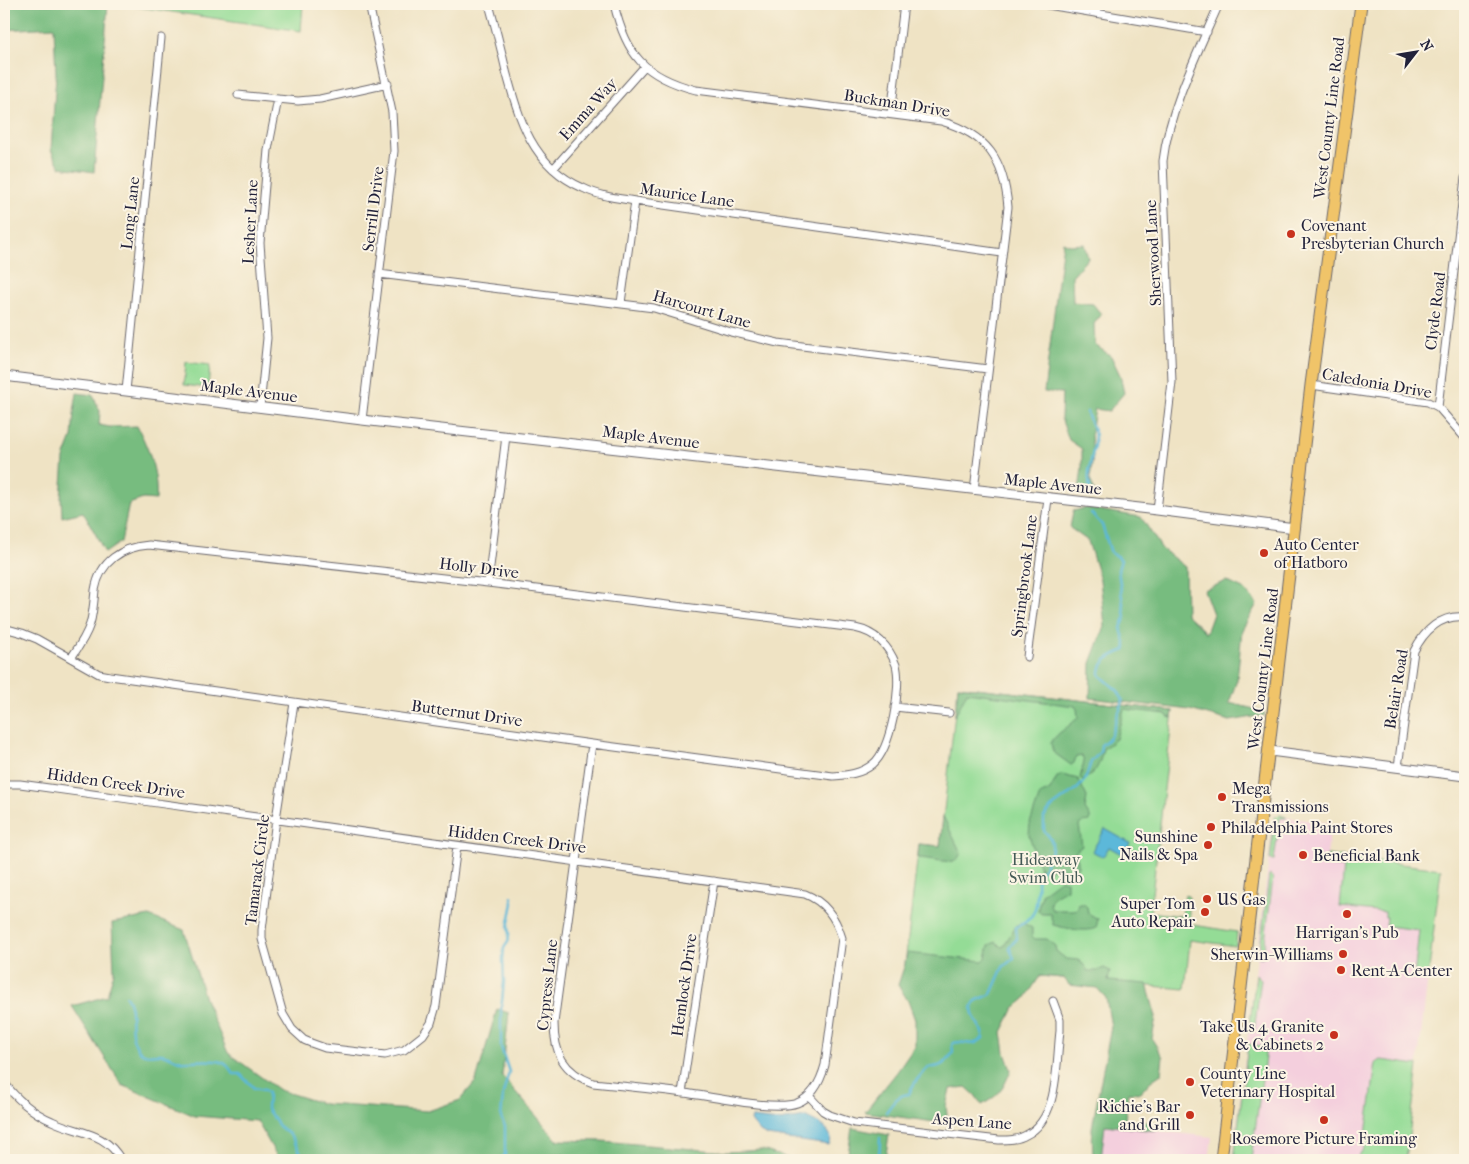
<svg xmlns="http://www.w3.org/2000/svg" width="1469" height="1164" font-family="'IM FELL French Canon',serif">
	<rect width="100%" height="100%" fill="#fcf5e5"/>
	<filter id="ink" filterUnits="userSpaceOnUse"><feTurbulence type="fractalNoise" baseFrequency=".02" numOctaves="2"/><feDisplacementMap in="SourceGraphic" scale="10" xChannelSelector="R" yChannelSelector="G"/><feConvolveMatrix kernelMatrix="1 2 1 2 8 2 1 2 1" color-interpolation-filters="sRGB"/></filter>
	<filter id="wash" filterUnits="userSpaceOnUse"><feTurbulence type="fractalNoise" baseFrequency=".0096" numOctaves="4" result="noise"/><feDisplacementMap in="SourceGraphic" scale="20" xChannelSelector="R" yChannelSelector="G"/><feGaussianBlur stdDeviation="1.12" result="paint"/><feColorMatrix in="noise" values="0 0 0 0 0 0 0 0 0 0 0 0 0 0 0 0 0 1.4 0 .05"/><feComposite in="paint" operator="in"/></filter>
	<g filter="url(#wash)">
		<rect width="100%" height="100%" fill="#efe3c4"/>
		<path fill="#f4cfdd" d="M1274,816L1331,823L1327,855L1441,869L1406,1160H1233Z
			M1105,1125L1212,1137L1209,1160H1101Z"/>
		<path fill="#94dc96" stroke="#5b7f68" d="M118,4H303L301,31Z
			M186,362L210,365L208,388L184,385Z
			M958,686L1173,711L1150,912L1182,916L1185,894L1189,897L1188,907L1190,919L1187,924L1237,932L1236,946L1190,940L1185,989L905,964L919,844L940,846Z
			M1280,815L1286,817V818H1280L1274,860H1270L1275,817Z
			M1327,855L1441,869L1428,978L1414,977L1419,930L1386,926L1387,917H1385V912L1340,907L1344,867L1326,865Z
			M1270,875L1273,878L1263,957H1259L1269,876Z
			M1256,974L1261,979L1254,1031H1249Z
			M1248,1044L1261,1046L1265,1050V1057L1251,1160H1234Z
			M1381,1060L1418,1065L1406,1160H1356L1364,1148L1376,1063Z"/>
		<path fill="#77bc7f" stroke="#4c6f5d" d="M4,4H108L94,172L60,167L51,150L56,75L54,27L4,30Z
			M1063,242L1070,245L1084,244L1088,258L1072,276L1073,302L1093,304L1101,314L1094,324L1095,345L1111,356L1120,375L1124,393L1109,411L1095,409L1091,435L1093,456L1090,479L1095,493L1079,491L1082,468V449L1069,440L1061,418L1062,393L1044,392Z
			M77,393L93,395L100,411L99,425L110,427L137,426C149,449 158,473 156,500L143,499L129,504L121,542L105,553L96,535L83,512L62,517L61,498L64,458L72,437L74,412Z
			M1086,508L1141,517L1162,549L1185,567L1186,614L1206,633L1213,614L1204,590L1226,581L1245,590L1257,604L1242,630L1237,680L1229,703L1263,711L1265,715L1230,721L1190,710L1090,698L1091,663L1105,626L1100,580L1088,541L1070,528L1073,511Z
			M958,686L1173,711L1172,718L1168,717L1166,714L1124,709L1116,739L1103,749C1100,763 1097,774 1082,780L1080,778L1084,761L1082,756L1076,757L1074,763L1071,765L1053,752L1051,743C1057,732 1070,727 1078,717L1077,709L1075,706L967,692L955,716Z
			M1062,775L1078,779L1087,797L1085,809L1090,817V821L1083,822L1079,825L1082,846L1075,852L1078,861V867L1071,872L1058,866L1048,871L1040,869L1029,835L1030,823L1040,795L1050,790L1057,777Z
			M943,816L961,853L957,860C947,864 929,858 918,858L919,844L940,846Z
			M1061,879L1067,882V889C1059,894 1044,899 1053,910H1073L1077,909L1079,904H1084L1087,907L1088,913L1098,919L1096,928C1085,933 1065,928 1053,925L1050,913H1042L1038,911C1038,904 1042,899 1042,893Z
			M149,916L184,930L205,999L228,1053L279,1090L324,1104L428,1111L460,1100L476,1081L497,1009L509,1013L502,1076L557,1140L602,1141L727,1152L762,1150L793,1160H581L561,1154H550L547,1160H279L257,1121L195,1116L122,1085L72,1006L107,996L114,972L112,923Z
			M1023,923L1032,928V936L1035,939H1047L1055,946L1056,951L1066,959L1080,960L1088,971H1097L1104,968L1110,971L1108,981L1147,984L1156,1017L1152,1039L1163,1057L1161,1074L1151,1081L1140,1093L1128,1092L1125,1120L1155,1123L1156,1131L1105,1125L1101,1160H1093L1092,1128L1111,1027L1106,998L1097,988L1069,985L1064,978L1040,976L1025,999L1014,1008L1002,1032L1005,1053L1011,1070C1003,1089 1001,1094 982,1105L975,1095L966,1087L950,1089L946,1106L948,1124L865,1112L897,1072L915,1046V1020L908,1001L898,985L905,964L907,953L983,961L986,958L989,945L996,942L1001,947L1004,946L1016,925Z
			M852,1128L889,1135L885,1160H847Z"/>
		<path fill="#5bb8d9" stroke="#3e6d8a" d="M1105,829L1130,843L1123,855L1109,847L1103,857L1092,851Z
			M806,1117C816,1121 837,1132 829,1145L767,1136L760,1132L751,1121L752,1118L779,1121Z"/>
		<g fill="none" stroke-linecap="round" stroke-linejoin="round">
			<path stroke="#5bb8d9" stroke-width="2.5" d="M1087,412C1088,420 1094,427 1095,435C1095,457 1083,472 1092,494
				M126,996C137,1010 125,1032 139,1050C144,1057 153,1054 160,1054C168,1054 174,1060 182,1061C192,1062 215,1058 224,1063C228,1065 231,1071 234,1074H240L254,1088L264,1090L268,1093L267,1109L279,1126L291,1136L305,1160
				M886,1112C893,1103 897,1095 909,1094C913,1083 920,1075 929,1067C941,1068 947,1062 953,1052L952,1045L953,1043C966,1039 970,1050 983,1038V1032C979,1025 966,1010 976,1001C980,998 987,997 991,994L1003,967L1014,958L1009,947L1017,939L1016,927C1035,919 1037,909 1037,890C1038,886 1036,882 1038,879C1044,862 1063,847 1044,831V817L1051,808L1078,788L1085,780L1091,762L1100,752L1101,745C1115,735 1112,730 1117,716C1120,710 1122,706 1123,700L1118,691L1100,675C1099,660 1113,655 1125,650L1126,646L1121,628L1125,618L1118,570L1121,560L1117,556L1111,553L1102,525L1091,513
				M500,1160L505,1155V1126L501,1118L503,1094L509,1072L501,1047V1011L504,982L503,959L504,948L508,942L509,934L508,927L513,903L512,897
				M879,1160L880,1138"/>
		</g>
	</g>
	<g filter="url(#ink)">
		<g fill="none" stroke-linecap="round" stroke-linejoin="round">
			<g stroke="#6a666b" stroke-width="9">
				<path id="minor" d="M489,4C495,26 501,48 506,71C519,119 532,166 583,188C599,196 617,198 635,201L1002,253
					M614,4C626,55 645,77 696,90L941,121C988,135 1004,160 1008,207L974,490
					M1042,4L1207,32
					M238,95L298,101L320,99L388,84
					M891,114L904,4
					M553,169L644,67
					M1465,178L1438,407L1465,438
					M379,274L654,308L731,332L778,343L988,369
					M621,303L635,201
					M1311,385L1428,402L1438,407
					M126,391L161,38
					M260,407L267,338L260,243L268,150L278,99
					M362,420L394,151L392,112L369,4
					M1157,510L1172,382L1163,161C1169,109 1198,52 1219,4
					M488,583L506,436
					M4,628L22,633L37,639L99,674L110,676L592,744L833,776C847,775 861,774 873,764C891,749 902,687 896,665C889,646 875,632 855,628L488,583L149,545C122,547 100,561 95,590C94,601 93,614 90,624C86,637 78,648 71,658
					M1027,657L1048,499
					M294,703L276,819L262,930V939L283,1014L292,1029L304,1040L311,1043L325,1048L385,1055L404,1050L423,1035L431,1023L436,1006L457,846
					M895,707L949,713
					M1398,767L1414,651C1424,631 1441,614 1465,617
					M4,784H20C282,820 544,857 805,894C825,902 836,918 842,938L825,1065C821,1080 813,1097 797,1103C775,1111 710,1096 684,1093C653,1089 623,1086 593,1083C563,1072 554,1053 554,1023L592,744
					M4,1082C15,1098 33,1113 52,1121C79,1134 105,1131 121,1160
					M682,1093L714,881
					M809,1096L823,1111L830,1115L854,1123L999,1140C1008,1140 1018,1140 1026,1135C1059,1119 1056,1064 1060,1031V1020L1053,1001"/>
			</g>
			<g stroke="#6a666b" stroke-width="11">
				<path id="tertiary" d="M4,376L362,420L1157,510L1295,528
					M1270,751L1465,776"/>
			</g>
			<g stroke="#6a666b" stroke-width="13">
				<path id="primary" d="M1221,1160L1311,385L1361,4"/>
			</g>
			<use href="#minor" stroke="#fff" stroke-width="7"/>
			<use href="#tertiary" stroke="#fff" stroke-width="9"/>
			<use href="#primary" stroke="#f0c469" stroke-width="11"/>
		</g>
	</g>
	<g fill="#c8321e" stroke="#fcf5e5" stroke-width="2">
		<circle cx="1291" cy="234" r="5"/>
		<circle cx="1264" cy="553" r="5"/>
		<circle cx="1222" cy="797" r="5"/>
		<circle cx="1211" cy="827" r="5"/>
		<circle cx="1208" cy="845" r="5"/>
		<circle cx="1303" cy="855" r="5"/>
		<circle cx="1207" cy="899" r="5"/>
		<circle cx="1205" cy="912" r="5"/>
		<circle cx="1347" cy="914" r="5"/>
		<circle cx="1343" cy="954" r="5"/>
		<circle cx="1341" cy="970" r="5"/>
		<circle cx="1334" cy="1035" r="5"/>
		<circle cx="1190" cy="1082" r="5"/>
		<circle cx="1190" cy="1115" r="5"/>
		<circle cx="1324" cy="1120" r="5"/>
	</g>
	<g text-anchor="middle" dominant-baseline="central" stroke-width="4" stroke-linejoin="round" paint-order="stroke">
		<g font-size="16" fill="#22223b" stroke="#fcf5e5">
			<text transform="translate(897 103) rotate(9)">Buckman Drive</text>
			<text transform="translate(588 109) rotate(-48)">Emma Way</text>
			<text transform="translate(1329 118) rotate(-83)">West County Line Road</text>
			<text transform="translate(687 195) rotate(8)">Maurice Lane</text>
			<text transform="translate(373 209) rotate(-83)">Serrill Drive</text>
			<text transform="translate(130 213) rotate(-84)">Long Lane</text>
			<text transform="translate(250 222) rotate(-87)">Lesher Lane</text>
			<text transform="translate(1153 253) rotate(-93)">Sherwood Lane</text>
			<text transform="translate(702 309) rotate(16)">Harcourt Lane</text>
			<text transform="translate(1435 311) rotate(-83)">Clyde Road</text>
			<text transform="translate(1377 383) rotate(10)">Caledonia Drive</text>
			<text transform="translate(249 391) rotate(7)">Maple Avenue</text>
			<text transform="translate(651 437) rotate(7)">Maple Avenue</text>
			<text transform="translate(1053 484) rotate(6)">Maple Avenue</text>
			<text transform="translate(479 568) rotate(7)">Holly Drive</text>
			<text transform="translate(1024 576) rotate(-83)">Springbrook Lane</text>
			<text transform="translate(1263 669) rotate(-83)">West County Line Road</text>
			<text transform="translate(1396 689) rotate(-81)">Belair Road</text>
			<text transform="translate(467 713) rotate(8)">Butternut Drive</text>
			<text transform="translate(116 783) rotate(8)">Hidden Creek Drive</text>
			<text transform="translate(517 839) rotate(7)">Hidden Creek Drive</text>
			<text transform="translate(257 870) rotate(-83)">Tamarack Circle</text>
			<text transform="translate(547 985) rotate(-84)">Cypress Lane</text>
			<text transform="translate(684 985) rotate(-82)">Hemlock Drive</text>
			<text transform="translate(972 1121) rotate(4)">Aspen Lane</text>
		</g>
		<g font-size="16" fill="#22223b" stroke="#fcf5e5" text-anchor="start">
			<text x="1301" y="225">Covenant<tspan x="1301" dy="18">Presbyterian Church</tspan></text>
			<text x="1274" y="544">Auto Center<tspan x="1274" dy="18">of Hatboro</tspan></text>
			<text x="1232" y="788">Mega<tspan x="1232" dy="18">Transmissions</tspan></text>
			<text x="1221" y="827">Philadelphia Paint Stores</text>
			<text x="1198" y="836" text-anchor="end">Sunshine<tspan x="1198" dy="18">Nails &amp; Spa</tspan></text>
			<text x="1313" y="855">Beneficial Bank</text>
			<text x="1217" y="899">US Gas</text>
			<text x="1195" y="903" text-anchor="end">Super Tom<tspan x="1195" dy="18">Auto Repair</tspan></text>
			<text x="1347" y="932" text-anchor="middle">Harrigan's Pub</text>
			<text x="1333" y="954" text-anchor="end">Sherwin-Williams</text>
			<text x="1351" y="970">Rent-A-Center</text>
			<text x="1324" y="1026" text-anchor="end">Take Us 4 Granite<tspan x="1324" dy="18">&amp; Cabinets 2</tspan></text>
			<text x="1200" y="1073">County Line<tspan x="1200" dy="18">Veterinary Hospital</tspan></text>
			<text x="1180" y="1106" text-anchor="end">Richie's Bar<tspan x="1180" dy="18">and Grill</tspan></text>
			<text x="1324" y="1138" text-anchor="middle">Rosemore Picture Framing</text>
		</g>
		<g font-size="16" fill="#445a56" stroke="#fcf5e5">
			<text x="1046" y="859">Hideaway<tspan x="1046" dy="18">Swim Club</tspan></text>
		</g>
	</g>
	<rect width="1469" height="1164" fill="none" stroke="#fcf5e5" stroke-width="20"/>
	<g transform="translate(1416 52) rotate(59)" stroke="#fcf5e5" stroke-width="4" paint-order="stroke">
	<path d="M0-4L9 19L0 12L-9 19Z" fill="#22223b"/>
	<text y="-8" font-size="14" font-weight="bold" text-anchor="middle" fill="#22223b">N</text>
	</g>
</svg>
